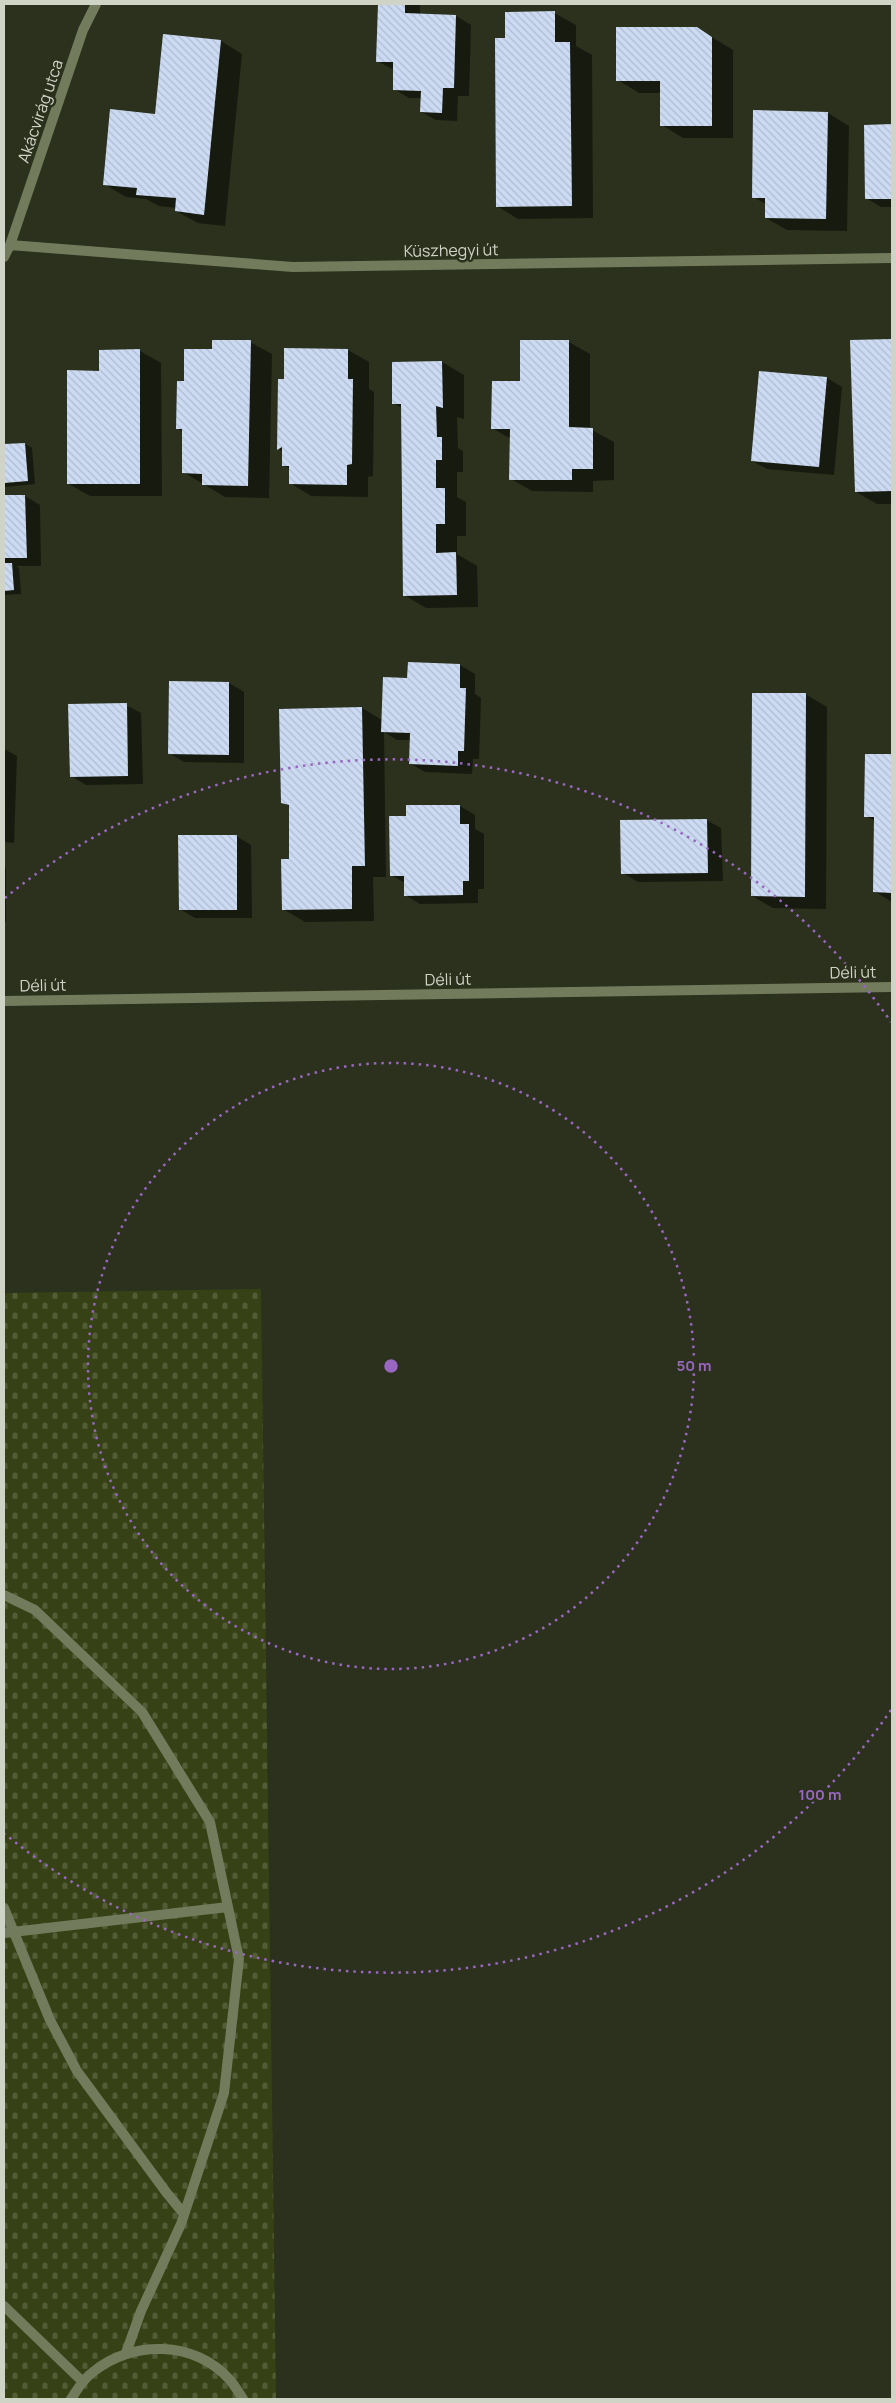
<svg xmlns="http://www.w3.org/2000/svg" width="896" height="2403" font-family="Manrope,sans-serif">
	<defs>
		<pattern id="cemetery-stones" width="16" height="16" patternUnits="userSpaceOnUse" patternTransform="scale(1.25)"><rect width="16" height="16" fill="#364215"/><path d="M2 7V4a2 2 0 0 1 4 0v3zM10 15v-3a2 2 0 0 1 4 0v3z" fill="#525c36"/></pattern>
		<pattern id="building-back-hatch" width="6" height="6" patternUnits="userSpaceOnUse" patternTransform="scale(1.25)"><rect width="6" height="6" fill="#ccdbf3"/><path d="M-1 5l2 2M0 0l6 6M5-1l2 2" fill="none" stroke="#b0bcce"/></pattern>
	</defs>
	<rect width="100%" height="100%" fill="#2b311c"/>
	<path fill="url(#cemetery-stones)" d="M261,1289L276,2399H4V1293Z"/>
	<path fill="#0007" d="M379,4H420V15L456,16L471,25L469,96H458L457,121L436,120L421,112L422,98H409L394,89V70L377,61Z
		M554,13L576,25V46L592,55L593,218L518,219L497,206L506,39Z
		M697,28L733,50V138H683L662,125V93H639L618,80Z
		M221,41L242,54L225,226L198,223L176,211L177,208L159,206L146,199L126,197L104,184L156,115Z
		M828,113L849,126L847,231L787,230L766,218V204L753,197Z
		M892,125V207H881L866,198L865,126Z
		M892,340V504H877L856,492L852,341Z
		M250,342L272,354L269,498L225,497L183,472V432L178,429L213,350Z
		M569,342L590,354V429L614,442V480L593,481V492L532,491L511,479V439L492,428L522,382Z
		M348,350L369,362V389L374,392L373,476L368,477V497L311,496L290,483V469L283,465V452L279,449L280,380L285,381Z
		M140,351L161,363L162,496H90L69,484Z
		M442,362L464,375V419L457,417L458,448L463,451V472H457V497L466,502V536H457V554L477,566L478,607L426,608L404,595L402,408L393,403V363Z
		M827,378L842,387L834,475L767,469L752,461Z
		M25,444L32,448L35,484L4,487V446Z
		M4,496H25L40,505L41,566H16L19,568L21,594L4,595Z
		M409,663L460,665L475,674V694L481,698L479,759H473L472,774L425,772L410,763L411,740H397L384,732L386,877H373L374,921L305,922L283,909L291,860L290,807L282,802L362,708L382,720L408,679Z
		M229,683L244,692V763L184,762L169,753Z
		M805,694L827,707L826,909L773,908L752,896Z
		M126,705L141,713L143,784L86,785L71,776Z
		M892,746V902L874,891L875,821L866,816L892,755Z
		M4,749L17,756L14,843L4,842Z
		M460,806L475,815V829L484,834V889H478V903L420,904L405,895V883L391,875Z
		M706,820L721,828L723,881L638,882L623,873Z
		M236,836L251,845L252,918H195L180,909Z
		M4,867L6,868V922H4Z"/>
	<path fill="url(#building-back-hatch)" d="M378,4H405V13L456,15L454,88H443L442,113L420,112L421,91L393,90V62H376Z
		M555,11V42H570L572,206L496,207L495,38H505V12Z
		M616,27H697L712,37V126H660V81H616Z
		M163,34L221,40L204,215L175,211L176,198L136,195L137,188L103,185L110,109L155,114Z
		M753,110L828,112L826,219L765,218V198H752Z
		M892,124V199H865L864,125Z
		M892,339V491L855,492L850,340Z
		M212,340H251L248,486L202,485V474L182,473V429H176L177,381H184V349H212Z
		M520,340H569V427L593,428V469H572V480H509L510,429H491L492,381H520Z
		M284,348L348,349V379H353L352,464L347,465V485L289,484V466H282V447L277,450L278,379H284Z
		M140,349V484H67V370L99,371V350Z
		M442,361L443,408L436,406L437,437H442V460H436V488H445V524H436V553L456,552L457,595L403,596L401,404H392V362Z
		M759,371L827,377L819,467L751,461Z
		M25,443L28,481L4,483V444Z
		M4,495H25L27,558H4Z
		M4,563H12L14,590L4,591Z
		M408,662L460,664V688H466L464,751H458V766L409,764L410,733L381,732L383,677L407,678Z
		M169,681L229,682V755L168,754Z
		M752,693H806L805,897L751,896Z
		M127,703L128,776L70,777L68,704Z
		M362,707L365,866H352V909L282,910L281,859H289V805L281,803L279,709Z
		M865,754H892V893L873,892L874,817H864Z
		M406,805H460V824H469V881H463V895L404,896V876H390L389,816H406Z
		M707,819L708,873L621,874L620,820Z
		M178,835H237V910H179Z"/>
	<g fill="none" stroke-linecap="round" stroke-linejoin="round">
		<path stroke="#727c5d" stroke-width="10" d="M4,1595L35,1610L142,1712L210,1822L239,1959L224,2093L181,2224L141,2311L126,2353
			M4,1908L50,2020L77,2071L166,2192L184,2214
			M4,1933L228,1907
			M4,2306L83,2382
			M71,2399C77,2390 83,2379 93,2372C132,2340 195,2340 230,2380C235,2386 239,2393 243,2399"/>
		<path stroke="#727c5d" stroke-width="10" d="M10,245L293,267L892,258
			M4,257L10,245L83,30L96,4
			M4,1001L892,987"/>
	</g>
	<g fill="none" stroke="#9967c2" stroke-width="2.5" stroke-dasharray="2.5 5">
		<circle cx="391" cy="1366" r="303"/>
		<path d="M891 1710A607 607 0 0 1 5 1834M5 898A607 607 0 0 1 891 1022"/>
	</g>
	<g text-anchor="middle" dominant-baseline="central" stroke-width="5" stroke-linejoin="round" paint-order="stroke">
		<g font-size="16" fill="#d0d4c7" stroke="#2b311c">
			<text transform="translate(40 111) rotate(-71)">Akácvirág utca</text>
			<text transform="translate(451 250) rotate(-1)">Küszhegyi út</text>
			<text transform="translate(853 972) rotate(-1)">Déli út</text>
			<text transform="translate(448 979) rotate(-1)">Déli út</text>
			<text transform="translate(43 985) rotate(-1)">Déli út</text>
		</g>
	</g>
	<circle cx="391" cy="1366" r="8" fill="#9967c2" stroke="#2b311c" stroke-width="2.5"/>
	<g font-size="15" text-anchor="middle" font-weight="bold" fill="#9967c2" stroke="#2b311c" stroke-width="5" stroke-linejoin="round" paint-order="stroke">
		<text x="694" y="1371">50 m</text>
		<text x="820" y="1800">100 m</text>
	</g>
	<rect width="896" height="2403" fill="none" stroke="#d0d4c7" stroke-width="10"/>
</svg>
